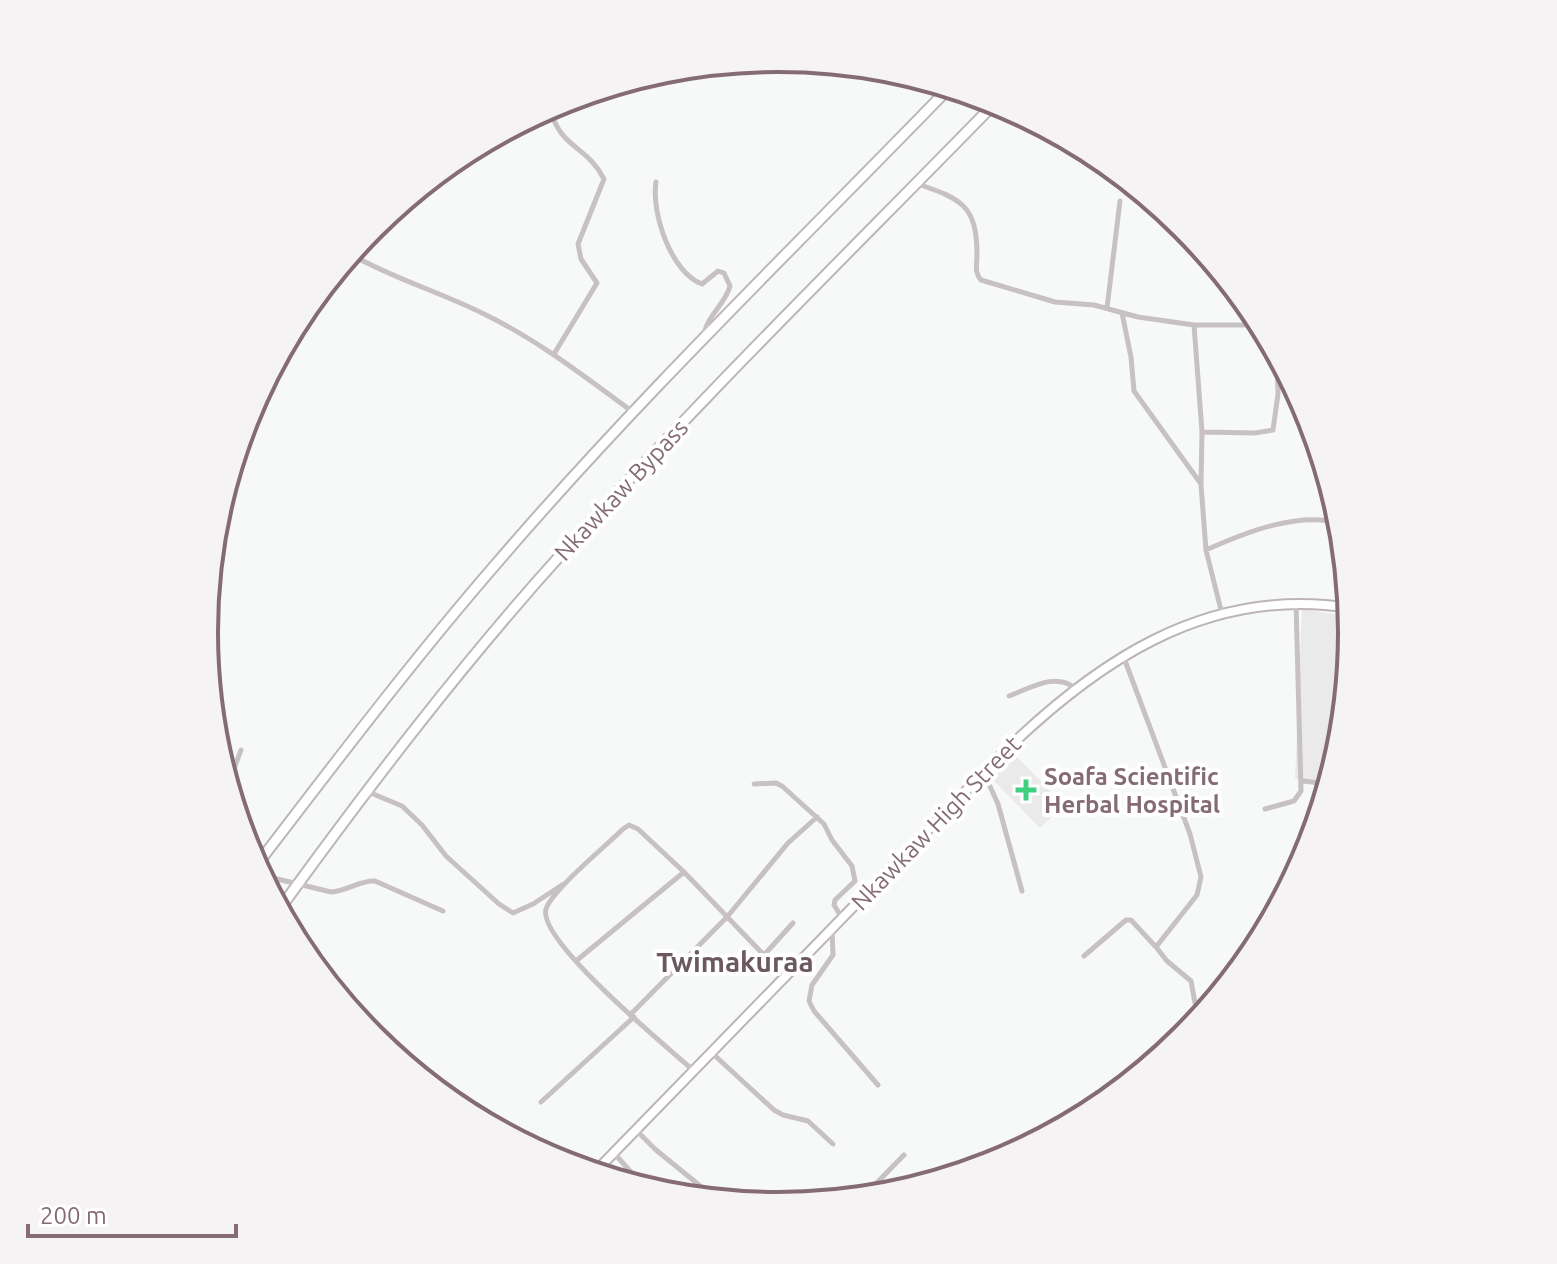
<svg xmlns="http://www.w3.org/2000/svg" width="1557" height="1264" font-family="Ubuntu,sans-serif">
	<rect width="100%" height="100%" fill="#f7f9f9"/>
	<path fill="#eaeaea" d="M1302,609L1351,617L1352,632L1341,744L1330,782L1295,779Z
		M1012,752L1064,805L1040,828L988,775Z"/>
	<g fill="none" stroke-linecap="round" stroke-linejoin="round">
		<g stroke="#bdb4b7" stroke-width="12">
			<path id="secondary" d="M594,1173L995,761C1092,664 1205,585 1350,608"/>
		</g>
		<g stroke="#bcb6b8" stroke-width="13">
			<path id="trunk" d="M256,866C334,764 412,661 496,564C639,397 798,244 950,87
				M279,910C369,786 462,664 565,550C703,395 852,250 997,101"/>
		</g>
		<path stroke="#c8c1c3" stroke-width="5" d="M554,120C565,148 589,149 604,179L578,244L581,259L597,283L554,354
			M656,182C651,212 671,273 702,284L718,271L724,273L730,286C725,305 705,318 704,336
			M918,184C961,199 977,205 977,255C977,265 974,272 981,280L1055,302L1094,305L1138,317L1194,325L1202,432L1201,485L1206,550L1222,614
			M350,254C392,278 440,292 484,314C538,340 585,377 633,412
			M1107,308L1120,201
			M1122,313L1131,357L1134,391L1201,484
			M1194,325H1262
			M1202,432L1255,433L1273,430L1278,394L1277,353
			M1206,550C1244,533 1300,510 1342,524
			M1124,658L1190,834L1201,877L1197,895L1156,947L1167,961L1191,981L1195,1003
			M1009,696C1031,688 1055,672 1075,688
			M984,773L998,804L1022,891
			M1303,781L1329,784
			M754,784L776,783L782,786L824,824L832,840L852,866L855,881L835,900L834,905L842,918
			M228,785L241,750
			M366,791L402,806L422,825L446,856L499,904L513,913L533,904L562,885
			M1265,809L1294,801L1301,791L1296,603
			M261,875L331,892C347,891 360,880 375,881L443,911
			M832,930L833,955L812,985L809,1001L814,1011L878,1085
			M764,955L793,923
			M1084,956L1126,920H1131L1156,947
			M576,961L684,872
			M630,1015L727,917L788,843L817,817
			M712,1053L774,1110L783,1115L808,1121L833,1144
			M693,1070C667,1047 537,940 546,909C551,891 607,845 623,829L629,825L638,829L684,872L784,976
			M541,1102L634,1017
			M636,1130L656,1150L704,1189
			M614,1153L645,1188
			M862,1198L904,1155"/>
		<use href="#secondary" stroke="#fff" stroke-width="8"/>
		<use href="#trunk" stroke="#fff" stroke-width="9"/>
	</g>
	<path fill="#40d180" stroke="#fff" stroke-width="3" d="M1022 778h8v8h8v8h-8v8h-8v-8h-8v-8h8z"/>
	<g text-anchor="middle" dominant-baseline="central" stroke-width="8" stroke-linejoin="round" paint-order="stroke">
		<g font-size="24" fill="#856c74" stroke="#fff">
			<text transform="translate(621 490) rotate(-47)">Nkawkaw Bypass</text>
			<text transform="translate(936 823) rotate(-46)">Nkawkaw High Street</text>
		</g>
		<g font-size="24" font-weight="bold" fill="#856c74" stroke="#fff" text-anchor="start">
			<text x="1044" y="776">Soafa Scientific<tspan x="1044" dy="28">Herbal Hospital</tspan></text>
		</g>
		<g font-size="28" font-weight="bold" fill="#6b595f" stroke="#fff">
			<text x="735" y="961">Twimakuraa</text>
		</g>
	</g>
	<path d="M0 0H1557V1264H0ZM218 632a560 560 0 1 1 1120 0a560 560 0 1 1-1120 0Z" fill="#f5f3f4" fill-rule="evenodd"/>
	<path fill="none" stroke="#856c74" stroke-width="4" d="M218 632a560 560 0 1 1 1120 0a560 560 0 1 1-1120 0Z"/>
	<path d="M28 1224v12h208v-12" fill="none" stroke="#856c74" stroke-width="4"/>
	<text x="40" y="1224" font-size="24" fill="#856c74" stroke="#ffffff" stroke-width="6" paint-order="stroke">200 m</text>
</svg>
